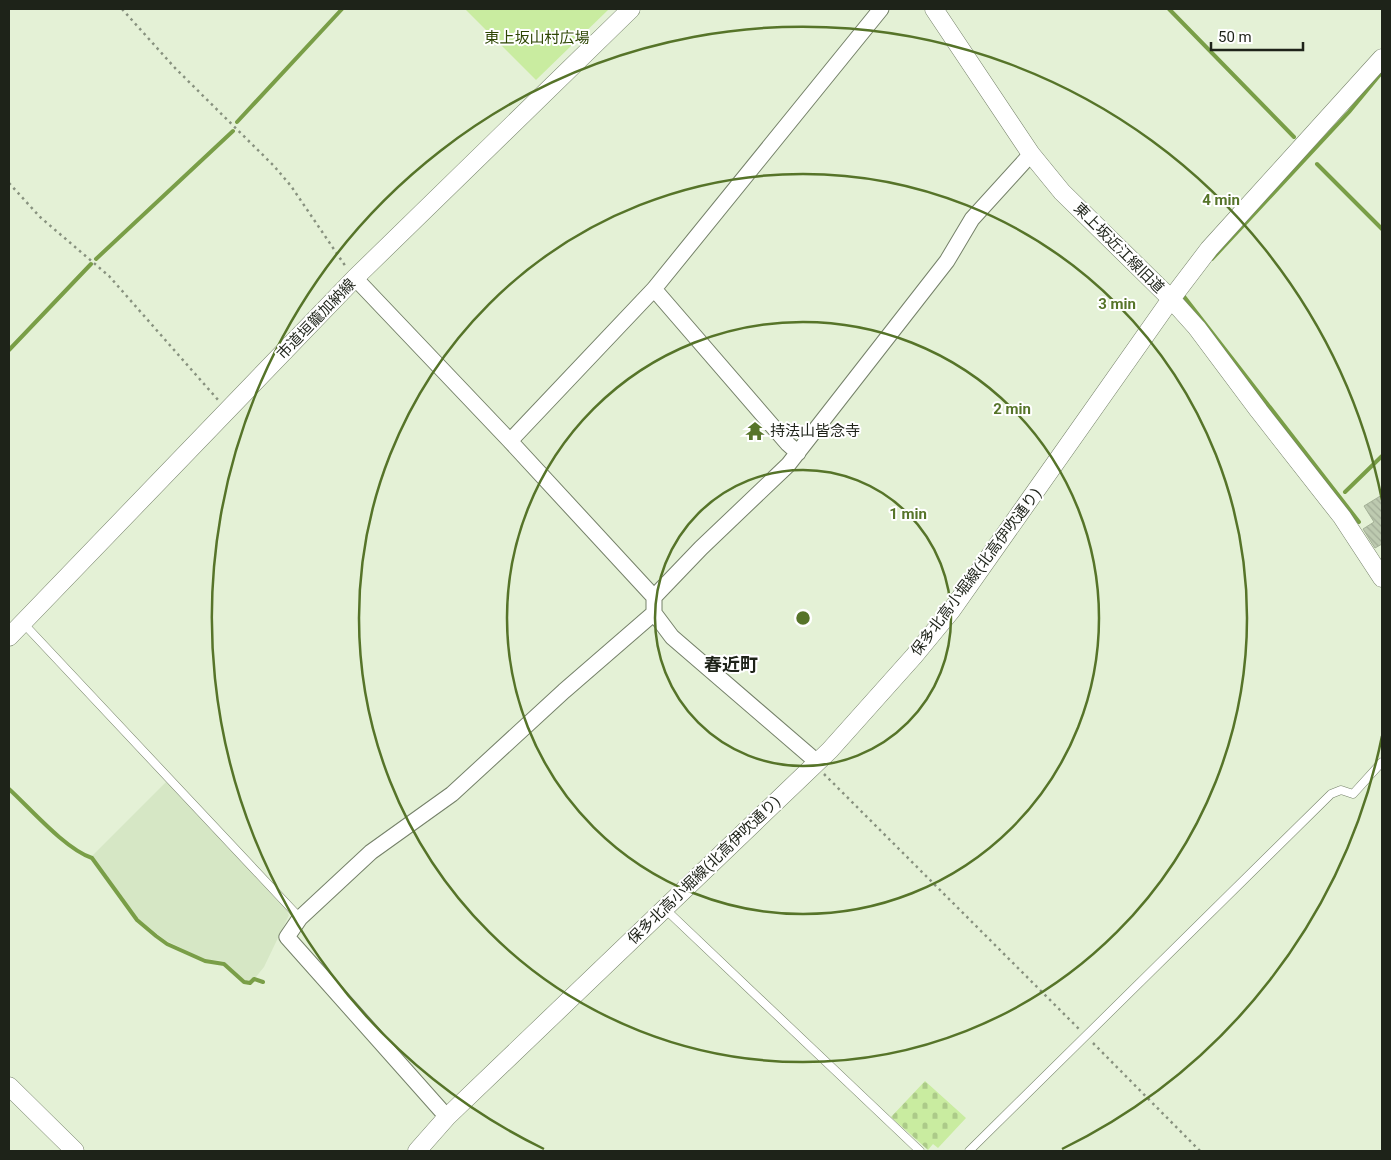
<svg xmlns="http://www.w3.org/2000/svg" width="1391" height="1160" font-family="Roboto,'Noto Sans JP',sans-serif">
	<defs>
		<pattern id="cemetery-stones" width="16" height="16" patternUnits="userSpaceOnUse" patternTransform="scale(1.25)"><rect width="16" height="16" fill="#c9eca0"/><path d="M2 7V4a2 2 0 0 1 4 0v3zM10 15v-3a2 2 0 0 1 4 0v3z" fill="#acca89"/></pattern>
		<pattern id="building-back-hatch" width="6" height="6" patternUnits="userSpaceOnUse" patternTransform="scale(1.25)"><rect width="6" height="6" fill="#bdcab0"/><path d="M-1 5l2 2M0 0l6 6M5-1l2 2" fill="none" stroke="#a2ad97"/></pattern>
	</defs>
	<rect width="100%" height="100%" fill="#e4f1d6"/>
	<path fill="#d6e7c5" d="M166,782L286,910L289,915L264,967L251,983H247L223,961L203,959L165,940L137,918L122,901L91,857Z"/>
	<path fill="url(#cemetery-stones)" d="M925,1081L966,1118L938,1148L933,1144L928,1150L891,1117Z"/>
	<path fill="#c9eca0" d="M465,9H609L536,80Z"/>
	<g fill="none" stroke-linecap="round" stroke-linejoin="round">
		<path stroke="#799e47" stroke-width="4" d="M1169,9L1294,137
			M237,122L342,9
			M1317,164L1382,229
			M96,259L233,131
			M1212,259L1349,112L1382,72
			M1182,294L1359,522
			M9,350L91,264
			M1345,492L1382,456
			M9,789C30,808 65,849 92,858L137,920L156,936L167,944L205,961L224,964L244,982L250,983L254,979L263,982"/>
	</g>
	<path fill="url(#building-back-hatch)" stroke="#a4b197" d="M1382,495V544L1375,548L1363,529L1374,522L1364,506Z"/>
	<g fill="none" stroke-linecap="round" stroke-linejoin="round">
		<g stroke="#758169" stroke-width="9">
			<path id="service" d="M23,623L300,918
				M664,908L920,1151
				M969,1151L1331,794L1341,790L1353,794L1382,762"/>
		</g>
		<g stroke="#758169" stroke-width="17">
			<path id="minor" d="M355,278L510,441L654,597L701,548L788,465L947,261L972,219L1031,154
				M654,289L788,444L798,453
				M510,441L654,289L881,9
				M654,613L672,637L817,762
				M447,1117L287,937L300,918L371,852L452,794L564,691L654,613V597"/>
		</g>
		<g stroke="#758169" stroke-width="19">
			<path id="tertiary" d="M934,9L1031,154L1062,192L1171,299L1197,328L1259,411L1342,517L1382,578
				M9,637L355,278L631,9
				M9,1086L75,1151
				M417,1151L447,1117L830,750L914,656L951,611L1171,299L1209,249L1382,58"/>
		</g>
		<path stroke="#88927f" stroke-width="2.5" stroke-dasharray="2.5 4" stroke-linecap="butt" d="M122,9L175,68L274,166L291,186L346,267
			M9,183L40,217L109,276L219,401
			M824,774L1080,1030
			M1093,1043L1200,1151"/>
		<use href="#service" stroke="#fff" stroke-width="8"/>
		<use href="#minor" stroke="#fff" stroke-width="15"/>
		<use href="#tertiary" stroke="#fff" stroke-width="18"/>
	</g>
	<g fill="none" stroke="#567429" stroke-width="2.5">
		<circle cx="803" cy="618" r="148"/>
		<circle cx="803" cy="618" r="296"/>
		<circle cx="803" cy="618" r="444"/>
		<path d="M1382 736A591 591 0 0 1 1062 1149M544 1149A591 591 0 1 1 1382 500"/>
	</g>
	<defs>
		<g id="temple-bare" transform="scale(1.5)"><path d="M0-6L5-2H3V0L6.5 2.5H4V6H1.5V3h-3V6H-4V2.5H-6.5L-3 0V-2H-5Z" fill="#567429" stroke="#fff" stroke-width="2.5" paint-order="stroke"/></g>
	</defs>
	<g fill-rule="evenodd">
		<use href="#temple-bare" x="755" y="431"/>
	</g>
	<g text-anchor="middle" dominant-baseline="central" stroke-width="4" stroke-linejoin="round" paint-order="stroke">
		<g font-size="15" fill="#2e4604" stroke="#fff">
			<text x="537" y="38">東上坂山村広場</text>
		</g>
		<g font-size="15" fill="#1e2319" stroke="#fff">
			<text transform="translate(1119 248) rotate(45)">東上坂近江線旧道</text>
			<text transform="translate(316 319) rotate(-46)">市道垣籠加納線</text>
			<text transform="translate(976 572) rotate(-53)">保多北高小堀線(北高伊吹通り)</text>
			<text transform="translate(704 870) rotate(-44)">保多北高小堀線(北高伊吹通り)</text>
		</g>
		<g font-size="15" fill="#1e2319" stroke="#fff" text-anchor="start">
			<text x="770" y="431">持法山皆念寺</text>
		</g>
		<g font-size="18" font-weight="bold" fill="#1e2319" stroke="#fff">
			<text x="731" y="664">春近町</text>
		</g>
	</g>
	<circle cx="803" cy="618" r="8" fill="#567429" stroke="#fff" stroke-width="2.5"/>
	<g font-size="15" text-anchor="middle" font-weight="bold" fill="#567429" stroke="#fff" stroke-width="4" stroke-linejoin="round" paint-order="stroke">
		<text x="1221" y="205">4 min</text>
		<text x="1117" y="309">3 min</text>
		<text x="1012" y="414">2 min</text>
		<text x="908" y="519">1 min</text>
	</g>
	<rect width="1391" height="1160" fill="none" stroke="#1e2319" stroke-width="20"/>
	<path d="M1211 42v8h92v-8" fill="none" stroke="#1e2319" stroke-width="2.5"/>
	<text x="1218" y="42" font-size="15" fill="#1e2319" stroke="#ffffff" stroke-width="4" paint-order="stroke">50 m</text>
</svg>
